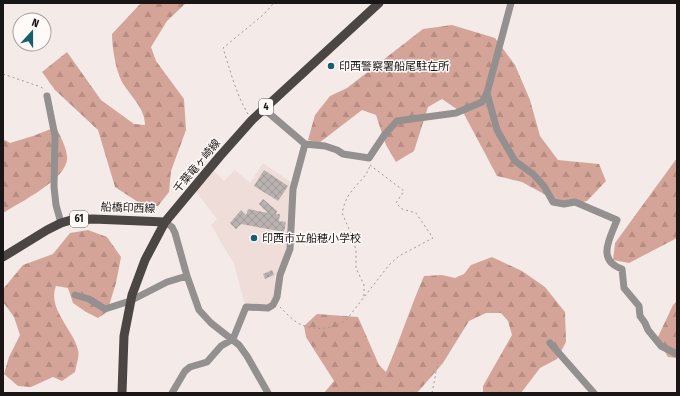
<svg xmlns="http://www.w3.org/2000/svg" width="680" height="396" font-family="'Fira Sans Condensed','Noto Sans JP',sans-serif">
	<defs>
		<pattern id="forest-firs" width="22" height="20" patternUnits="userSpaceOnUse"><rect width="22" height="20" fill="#d5a499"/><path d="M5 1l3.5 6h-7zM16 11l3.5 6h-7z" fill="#b68c83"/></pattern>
		<pattern id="building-cross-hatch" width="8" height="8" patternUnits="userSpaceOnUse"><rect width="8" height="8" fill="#bab2b0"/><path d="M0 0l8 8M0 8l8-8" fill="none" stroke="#9f9896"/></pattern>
	</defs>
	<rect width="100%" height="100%" fill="#f4ebe9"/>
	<path fill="#eeddd9" d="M263,163L291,182L289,245L275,277V295L271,304L245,305L234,264L211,225L217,219L196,192L214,171L224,181L235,170L250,183Z"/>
	<path fill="url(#forest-firs)" d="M141,3H186L167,21L151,47L156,61L184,99L186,130L171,171L169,192L158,206H144L115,187L98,130L55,90L42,72L67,52L101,100L134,124L145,125C145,108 131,97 122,82C116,71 112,48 112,34Z
		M452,25L495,38L515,65L530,100L540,136L558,160L599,164L606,181L587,201L566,206L522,182L497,176L464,114L442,99L428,107L414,151L396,162L386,145L376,115L362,110L319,143L308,140L315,115L330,96L347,88L423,29Z
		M56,127C60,136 66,146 67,156C70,178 20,202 3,213V139L10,143L33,136Z
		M677,158V238L629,263L613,260L615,243Z
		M88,230L107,237L121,257L116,283L107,312L98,318L86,312L73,303L68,288L56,286C47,309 73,329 78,350C80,356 76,365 75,372L62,381L53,377L31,387L18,386L4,374L9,357L20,335L14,317L3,302L4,288L23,265L53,254L70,233Z
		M492,257L522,271L545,287L565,312L566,342L557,359L540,368L521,393H483V386L512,335L508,321L501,313H486L469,321L443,363L417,393H324L334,381L306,337L304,326L317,314L358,317L379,365L386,372C400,340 410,308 424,276L442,275L455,278L464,274L471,265Z
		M677,301V358L668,357L657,339L673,305Z"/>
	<path fill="url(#building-cross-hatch)" d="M264,170L288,186L278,201L254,186Z
		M263,199L277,211L276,214H280L279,221L286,222L284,232L241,224L236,229L230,223L241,210L246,215L248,209L268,213L259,204Z
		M272,270L274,275L265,279L263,274Z"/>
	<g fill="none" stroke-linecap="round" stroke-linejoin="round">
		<path stroke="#9f9896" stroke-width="1" stroke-dasharray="2 3" stroke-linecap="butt" d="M3,74L41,87L45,90
			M248,114C236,94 230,70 223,48L263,15L274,3
			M364,296V285L356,268V251L353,238L342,213C344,205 346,198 351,192C358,182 367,177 370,165
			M280,307C286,313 294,322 302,325C317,331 336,329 347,319L389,265L399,256L433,238L416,213L402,209L396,203L404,191L370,165
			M432,393L438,362"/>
		<path stroke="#93908f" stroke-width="7" d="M487,93L511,3
			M47,96L55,136L54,187L56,205L61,223
			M264,109L305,144L325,146L337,150L343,154L369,158L385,134L397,121L456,113L482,102L487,93L497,130L515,161L533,174L544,186L553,202L564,204L575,202L617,220C610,238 596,260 622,269L624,288L639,306L640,316L645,323L648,330L661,346L677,354
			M165,222L172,227L175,233L187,276L199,310L211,323L239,345L247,356L268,393
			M75,295L89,299L105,309L130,301L167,282L187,276
			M550,343L594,393
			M172,393L185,371L190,367L207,362L221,346L233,339L246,307L268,308L273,305L277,297L280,275L290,249L293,189L305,144"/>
		<path stroke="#4b4543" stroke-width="9" d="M3,257L47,230L61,223L71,220L93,219L165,222
			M122,393L124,336L132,295L145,260L165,222L220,156L252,120L379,3"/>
	</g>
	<g fill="#15606e" stroke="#fff9f8" stroke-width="1.5">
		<circle cx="331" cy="66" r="4"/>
		<circle cx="254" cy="238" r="4"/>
	</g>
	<g text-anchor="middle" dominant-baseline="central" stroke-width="3" stroke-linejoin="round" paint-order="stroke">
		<g fill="#fff9f8" stroke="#5e5a59" stroke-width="1">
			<rect x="259" y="99" width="14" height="16" rx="3"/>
			<rect x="70" y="211" width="18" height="16" rx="3"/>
		</g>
		<g font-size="10" font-weight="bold" fill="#191615">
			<text x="266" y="107">4</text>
			<text x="79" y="219">61</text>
		</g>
		<g font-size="11" fill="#191615" stroke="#fff9f8" text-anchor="start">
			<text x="339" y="66">印西警察署船尾駐在所</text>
			<text x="262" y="238">印西市立船穂小学校</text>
		</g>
		<g font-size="11" fill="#191615" stroke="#fff9f8">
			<text transform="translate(197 166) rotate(-50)">千葉竜ヶ崎線</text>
			<text transform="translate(128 208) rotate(2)">船橋印西線</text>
		</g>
	</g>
	<rect width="680" height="396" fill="none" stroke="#191615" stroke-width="8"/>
	<g transform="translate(32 32) rotate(21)"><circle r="19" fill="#fff9f8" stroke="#a39e9d"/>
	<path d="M0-3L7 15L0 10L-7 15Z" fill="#15606e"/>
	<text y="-6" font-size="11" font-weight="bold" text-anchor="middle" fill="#191615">N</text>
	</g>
</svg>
